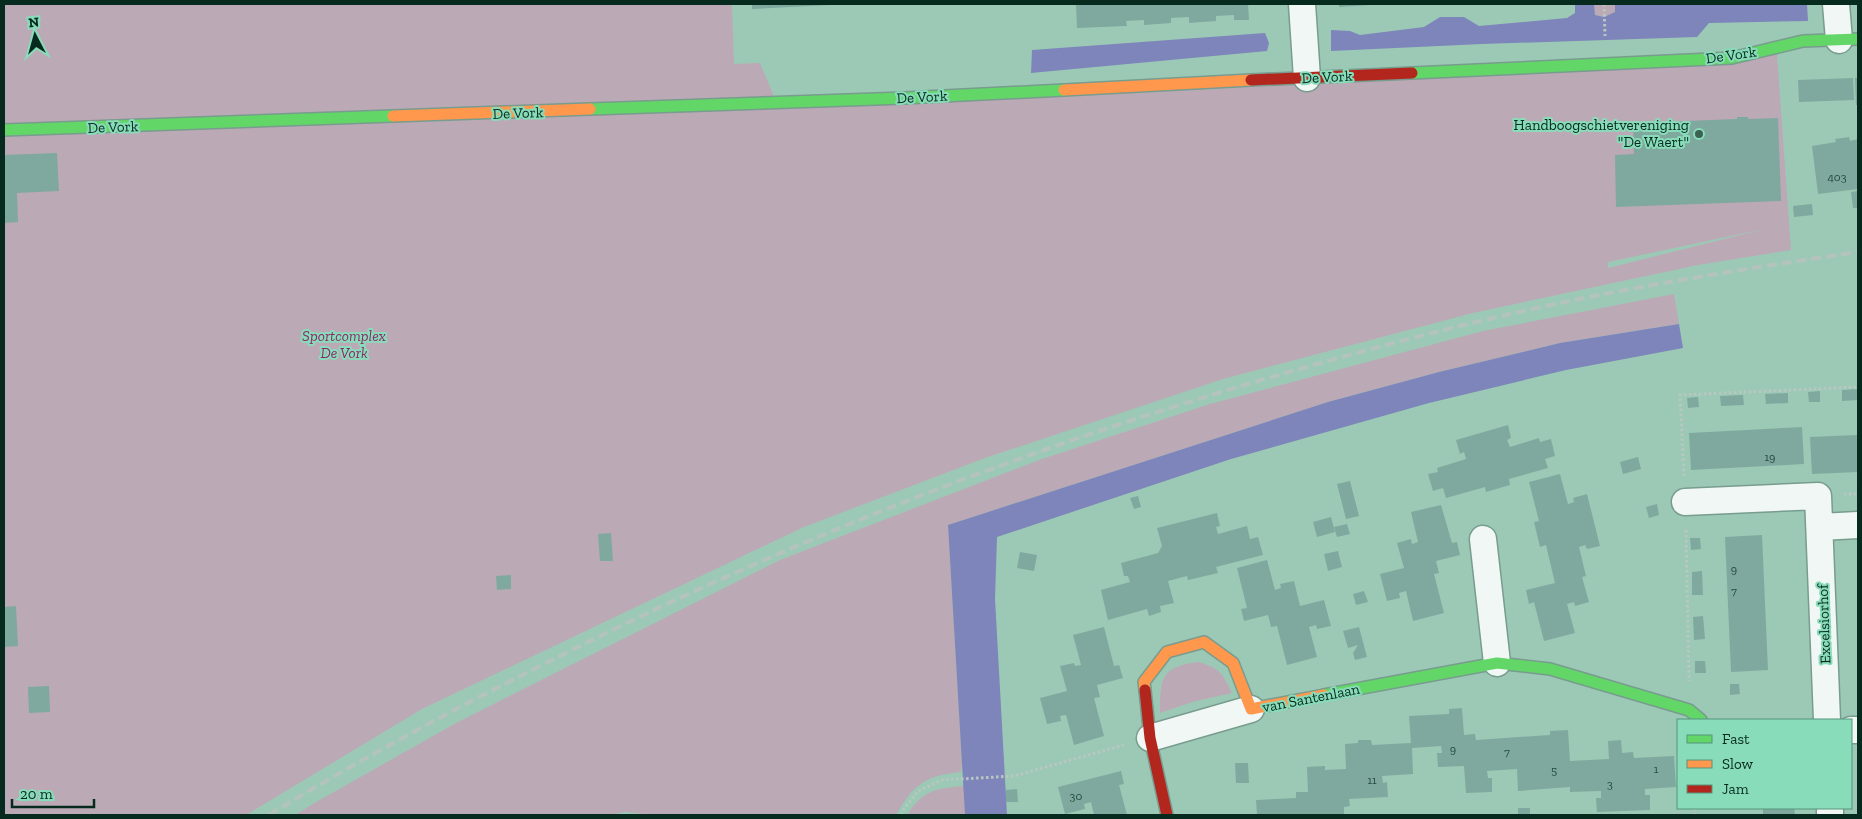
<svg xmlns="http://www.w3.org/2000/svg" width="1862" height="819" font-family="'Zilla Slab',serif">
	<rect width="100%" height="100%" fill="#9cc9b6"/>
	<path fill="#bca9b6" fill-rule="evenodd" d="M4,4H732L734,64L760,63L775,99L1777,54L1791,250L1698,265L1473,313L1223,379L985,458L804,527L422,709L246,815H4ZM1764,229L1608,268V262Z
		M1594,4H1615V12L1604,17L1595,15Z
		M1674,294L1679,324L1560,343L1439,372L1328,402L948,525L962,763L961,772C926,775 913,785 896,815H654L625,812L610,815H295L318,801L456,723L780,560L1039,460L1210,404L1483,331Z
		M1199,662C1220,669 1222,672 1232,693L1192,702L1160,713C1160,678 1161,666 1199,662Z
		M964,786L965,815H907C924,789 935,789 964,786Z"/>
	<path fill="#7d85ba" d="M1575,4H1594L1595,15L1604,17L1615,12V4H1807L1808,21L1709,23L1697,37L1482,44L1331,51V30L1350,31L1360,35L1424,27L1440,17H1464L1479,26L1567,18L1575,13Z
		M1265,33L1269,43L1267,51L1031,73L1032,50Z
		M1679,324L1683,348L1566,370L1429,403L1231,459L997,537L995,599L1007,815H965L948,525L1328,402L1439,372L1560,343Z"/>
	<path fill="#7fa99e" d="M752,4H829V5L752,9Z
		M1076,4H1248L1249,20H1234V15L1216,16V21L1189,23V17L1171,18V23L1144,25V20L1126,21L1127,26L1077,28Z
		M1339,4H1370V5L1339,7Z
		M1853,78L1854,100L1799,102L1798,80Z
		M1855,78H1858V105H1856Z
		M1737,117H1748V119L1778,118L1781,201L1616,207L1615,155L1634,154L1633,123L1737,119Z
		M1849,137L1850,141L1858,139V189L1818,194L1812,146L1836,142L1835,139Z
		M57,153L59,191L17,193L18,222L4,223V155Z
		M1858,191V208H1853L1851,192Z
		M1812,204L1813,215L1794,217L1793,206Z
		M1858,389V400L1842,401V390Z
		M1820,391V402H1809L1808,392Z
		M1788,393V403L1766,404L1765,394Z
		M1743,395L1744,405L1721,406L1720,396Z
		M1698,397L1699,407L1688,408L1687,398Z
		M1508,425L1511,438L1507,440L1510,447L1539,438L1540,442L1551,439L1555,456L1545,459L1548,468L1509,479L1510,485L1486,492L1485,487L1446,498L1443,488L1433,491L1428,474L1438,472L1437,468L1466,459L1464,452L1460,454L1456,440Z
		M1802,427L1804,464L1691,470L1689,433Z
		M1857,435H1858V472L1812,474L1810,437Z
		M1638,457L1641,469L1623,474L1620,462Z
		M1560,474L1568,504L1574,502L1573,498L1587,494L1600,546L1587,549L1585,545L1579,547L1586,576L1582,577L1589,602L1575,606L1574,602L1567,604L1575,633L1544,641L1534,602L1529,604L1526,590L1555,583L1546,545L1540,547L1534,522L1539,521L1529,482Z
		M1350,481L1359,516L1346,519L1337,484Z
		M1138,496L1141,507L1134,509L1130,498Z
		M1657,504L1659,515L1649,518L1646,507Z
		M1441,505L1452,543L1457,542L1460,555L1436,561L1439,573L1434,574L1444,613L1413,621L1406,591L1399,593L1400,598L1387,601L1380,574L1404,568L1397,543L1411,539L1412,544L1418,542L1411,512Z
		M1217,513L1220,526L1216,527L1218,534L1247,526L1250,539L1258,537L1263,555L1216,567L1218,573L1188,580L1187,576L1168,581L1174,603L1160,606L1161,612L1149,616L1147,609L1108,620L1101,590L1130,582L1128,576H1124L1121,563L1158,553L1162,546L1157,528Z
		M1331,517L1335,532L1317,537L1313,522Z
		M1347,524L1350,534L1337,537L1334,527Z
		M611,533L613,561H600L598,534Z
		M1762,535L1768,670L1731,672L1725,537Z
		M1690,538H1700L1701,549L1691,550Z
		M1338,551L1342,567L1328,571L1324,554Z
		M1020,552L1037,555L1034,571L1017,568Z
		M1267,560L1275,590L1281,588L1280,584L1294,581L1300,606L1324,600L1331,626L1317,629L1316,625L1309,627L1317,657L1287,665L1277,626L1271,627L1268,615L1244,621L1241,609L1247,608L1237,568Z
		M1702,571L1703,595H1692V572Z
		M511,575V589L497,590L496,576Z
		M1364,591L1368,602L1356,605L1353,594Z
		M16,606L18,646L4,647V607Z
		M1703,616L1705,639L1694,640L1693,617Z
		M1104,627L1114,666L1119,665L1123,678L1097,685L1100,697L1094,698L1104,736L1074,745L1066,715L1060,716L1061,721L1047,724L1040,698L1067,691L1060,666L1074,663L1075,666L1081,665L1073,635Z
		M1359,627L1367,657L1355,660L1353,653L1358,645L1348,648L1343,631Z
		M1695,661H1705L1706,673H1695Z
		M1730,684H1739L1740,694L1730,695Z
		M49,686L50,712L29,713L28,687Z
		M1462,708L1464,735L1475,734L1476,740L1550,735V731L1568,730L1570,761L1609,759L1608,741L1621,740L1622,753L1633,752L1634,758L1674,756L1676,787L1645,789V795H1650V810L1597,812L1596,798H1601V791L1570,792V787L1518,791L1517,769L1487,771L1488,778H1492V792L1466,793L1464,766L1438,767L1437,753H1442L1441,746L1412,748L1413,774L1382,776L1383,783L1387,782L1388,797L1349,799L1350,806L1344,807V815H1257L1256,800L1296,798V792H1308L1307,767L1325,766V770L1346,769L1345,744L1358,743V740H1371L1372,745L1411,743L1409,716L1449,714V709Z
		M1235,763H1248L1249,783H1236Z
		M1121,771L1124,784L1119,785L1127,815H1094L1091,802L1084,804L1085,809L1065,814L1058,787Z
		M1017,789L1018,802H1006V790Z
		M1518,808H1530V815H1518Z
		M1763,808H1794L1795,815H1763Z"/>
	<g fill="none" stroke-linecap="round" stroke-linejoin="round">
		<g stroke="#789c8e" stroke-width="29">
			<path id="street" d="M1302,4L1307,78
				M1836,4L1839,40
				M1685,502L1818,496L1827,720
				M1820,527L1858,525
				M1483,539L1497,663
				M1851,730H1858
				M1150,738L1251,709
				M1830,808V815"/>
		</g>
		<g stroke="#789c8e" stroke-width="14">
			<path id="fast" d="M1412,73L1732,58L1803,41L1858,39
				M590,109L904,98L1064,90
				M4,130L393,116
				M1324,695L1497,663L1550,669L1689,710L1701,720"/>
		</g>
		<g stroke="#789c8e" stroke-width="14">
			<path id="slow" d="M1064,90L1251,80
				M393,116L590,109
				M1145,690L1144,682L1167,652L1204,642L1233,663L1251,709L1324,695"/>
		</g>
		<g stroke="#789c8e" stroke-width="14">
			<path id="jam" d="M1251,80L1412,73
				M1145,690L1150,738L1167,815"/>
		</g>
		<path stroke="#b9c7c1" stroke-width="3" stroke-dasharray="2.5 2.5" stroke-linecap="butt" d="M1604,4L1605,36
			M1684,476L1680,395L1858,387
			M1844,494H1858
			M1686,530L1689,681
			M1694,808L1695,815
			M901,815L904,809L918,791L942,780L1014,776L1124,745"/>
		<use href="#street" stroke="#f0f7f4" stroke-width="26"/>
		<use href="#fast" stroke="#63d668" stroke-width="11"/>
		<use href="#slow" stroke="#ff974d" stroke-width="11"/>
		<use href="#jam" stroke="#b3261e" stroke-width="11"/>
		<path stroke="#b5c3bd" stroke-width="4" stroke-dasharray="10 5" stroke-linecap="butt" d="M269,815C359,760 452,710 546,663C774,547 1013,453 1258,381C1381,345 1505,312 1631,289C1706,275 1782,263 1858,252"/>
	</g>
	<circle fill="#3a6253" stroke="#89dcba" stroke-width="2" cx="1699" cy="134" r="5"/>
	<g text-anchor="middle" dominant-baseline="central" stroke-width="4" stroke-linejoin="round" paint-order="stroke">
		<g font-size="12" fill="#244a3e">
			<text x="1837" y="177">403</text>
			<text x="1770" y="457">19</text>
			<text x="1734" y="569">9</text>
			<text x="1734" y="591">7</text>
			<text x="1453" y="749">9</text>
			<text x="1507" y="752">7</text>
			<text x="1656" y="769">1</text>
			<text x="1554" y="770">5</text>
			<text x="1372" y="780">11</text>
			<text x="1610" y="784">3</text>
			<text x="1076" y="796">30</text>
		</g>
		<g font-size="15" fill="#062b1e" stroke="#89dcba">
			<text transform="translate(1731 55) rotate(-8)">De Vork</text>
			<text transform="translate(1327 77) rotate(-3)">De Vork</text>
			<text transform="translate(922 97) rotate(-3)">De Vork</text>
			<text transform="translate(518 113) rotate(-2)">De Vork</text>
			<text transform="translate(113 127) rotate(-2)">De Vork</text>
			<text transform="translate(1824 624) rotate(-92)">Excelsiorhof</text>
			<text transform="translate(1311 698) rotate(-11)">van Santenlaan</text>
		</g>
		<g font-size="15" fill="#062b1e" stroke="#89dcba" text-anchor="end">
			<text x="1689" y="125">Handboogschietvereniging<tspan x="1689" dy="17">"De Waert"</tspan></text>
		</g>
		<g font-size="15" font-style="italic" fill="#8e2668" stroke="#89dcba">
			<text x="344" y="336">Sportcomplex<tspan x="344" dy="17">De Vork</tspan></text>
		</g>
	</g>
	<rect width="1862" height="819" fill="none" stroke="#062b1e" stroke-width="10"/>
	<rect x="1677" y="719" width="175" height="90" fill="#89dcba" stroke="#55957c"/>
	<rect x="1687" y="735" width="25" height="8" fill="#63d668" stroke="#55957c"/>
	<text x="1722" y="744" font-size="15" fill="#062b1e">Fast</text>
	<rect x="1687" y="760" width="25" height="8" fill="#ff974d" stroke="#55957c"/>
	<text x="1722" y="769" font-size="15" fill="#062b1e">Slow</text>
	<rect x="1687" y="785" width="25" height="8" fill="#b3261e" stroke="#55957c"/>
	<text x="1722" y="794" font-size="15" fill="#062b1e">Jam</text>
	<g transform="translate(35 35) rotate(354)" stroke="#89dcba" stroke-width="4" paint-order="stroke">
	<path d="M0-4L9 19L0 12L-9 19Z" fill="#062b1e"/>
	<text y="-8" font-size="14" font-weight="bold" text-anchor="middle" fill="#062b1e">N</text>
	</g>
	<path d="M12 799v8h82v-8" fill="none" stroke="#062b1e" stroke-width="2.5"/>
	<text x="20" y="799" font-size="15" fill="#062b1e" stroke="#89dcba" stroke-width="4" paint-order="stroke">20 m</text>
</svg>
